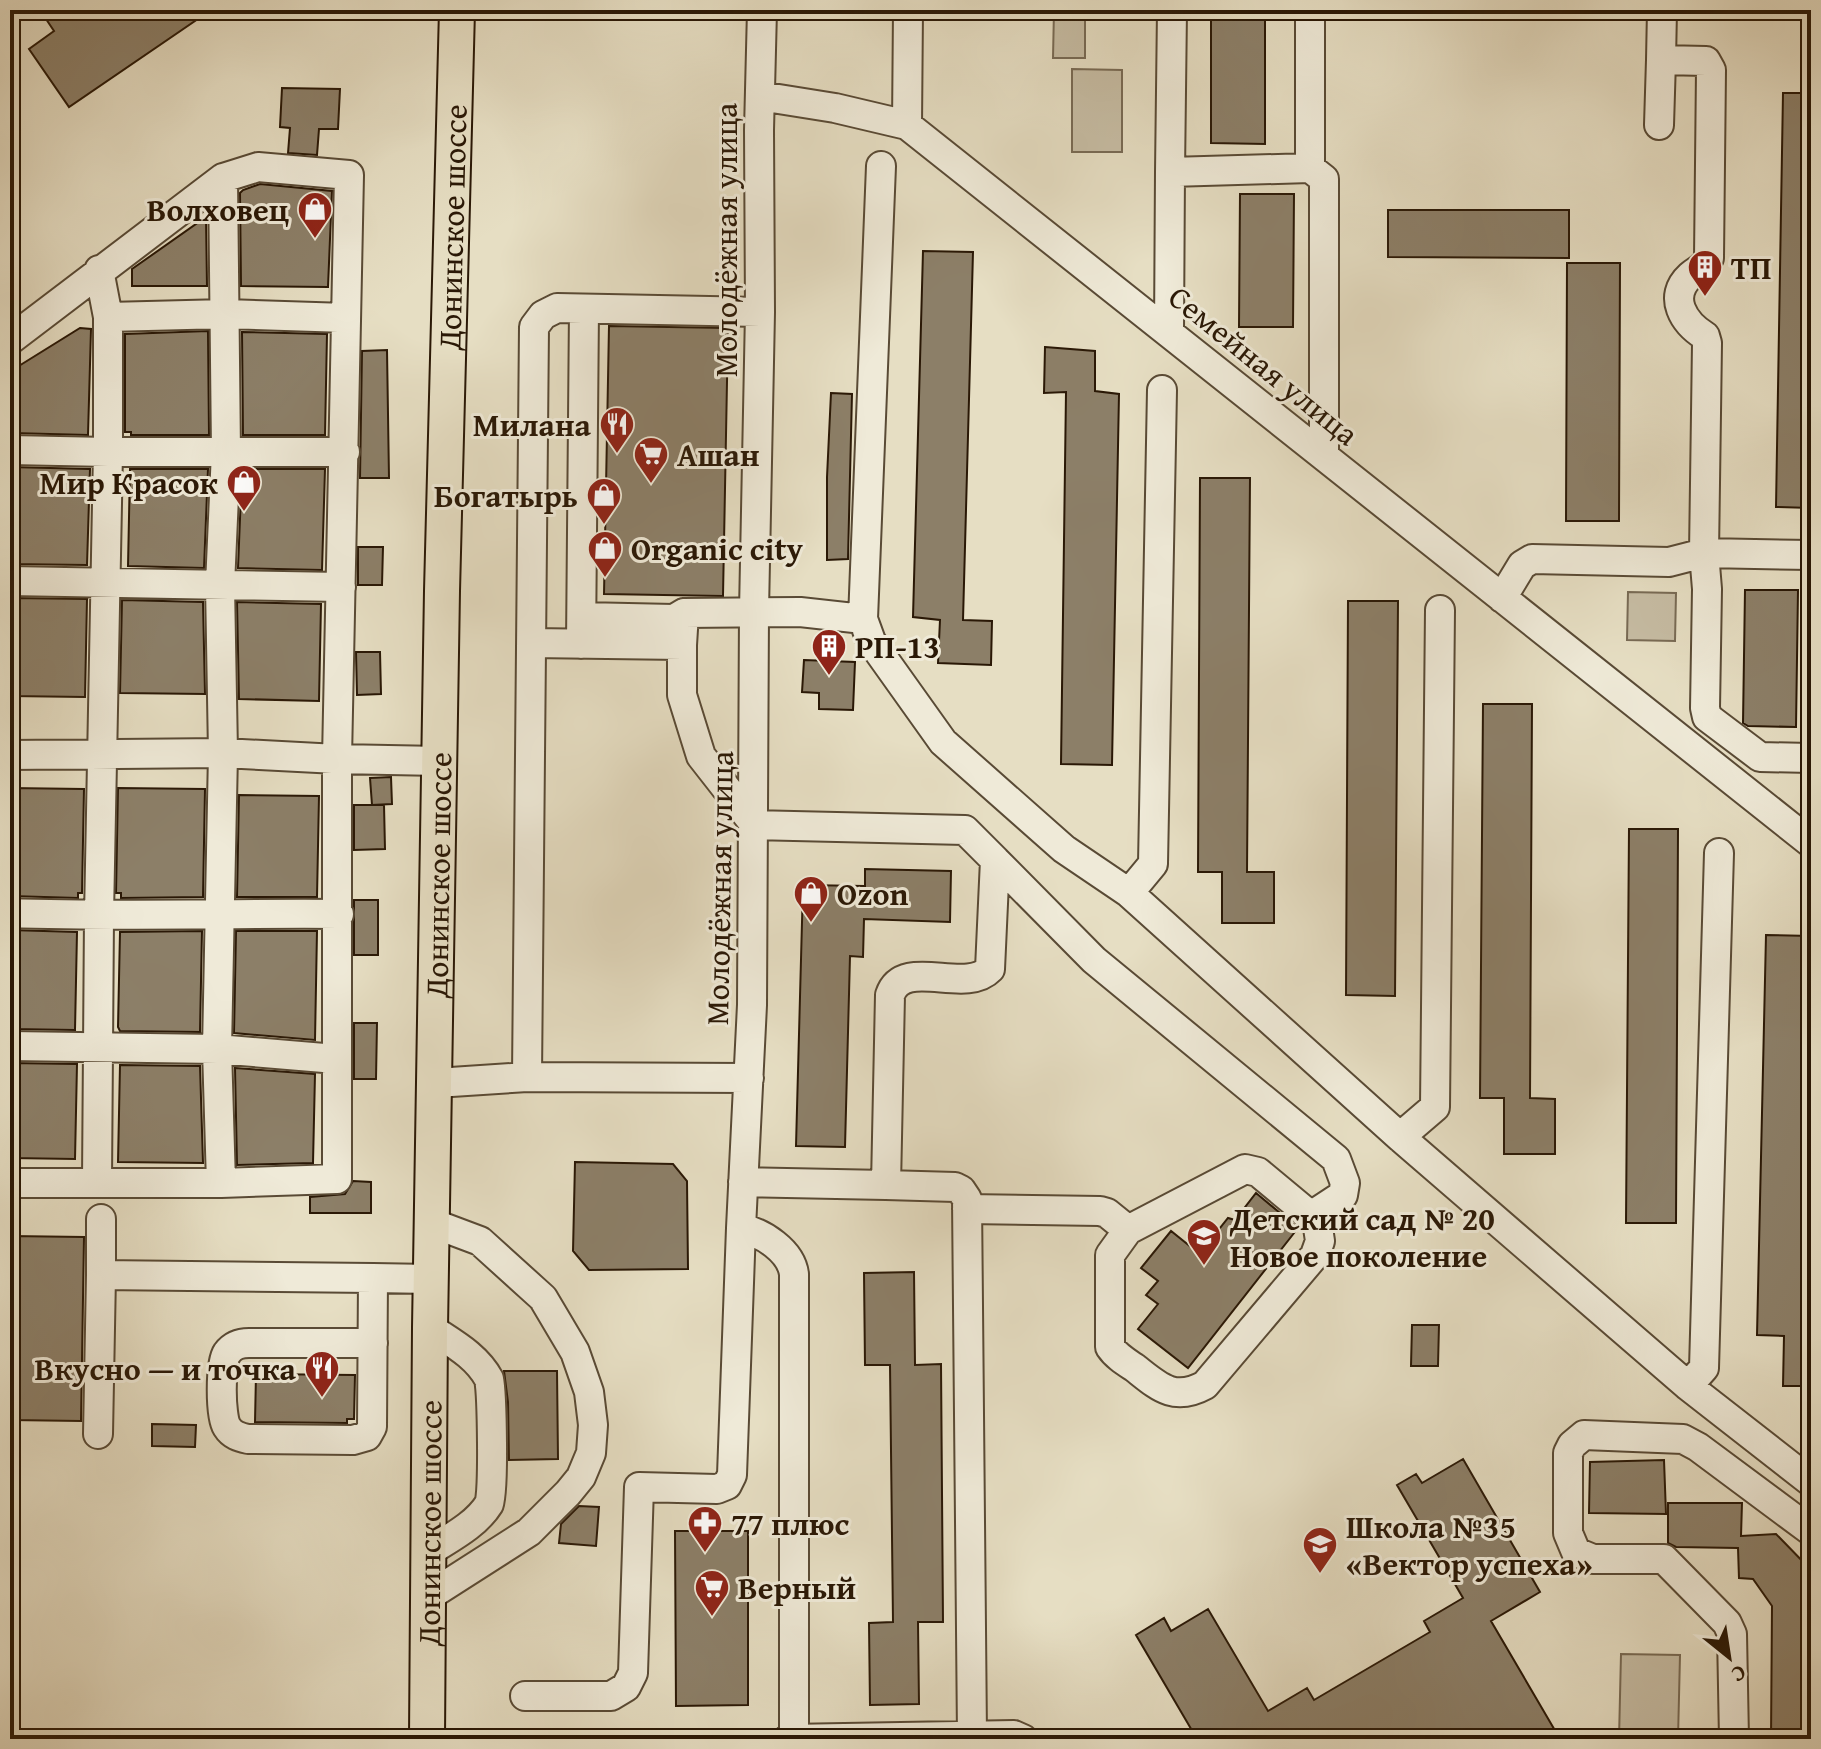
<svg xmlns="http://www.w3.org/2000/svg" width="1821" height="1749" font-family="'Gentium Book Plus',serif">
	<rect width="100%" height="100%" fill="#e6dec3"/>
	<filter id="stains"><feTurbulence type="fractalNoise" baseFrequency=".0025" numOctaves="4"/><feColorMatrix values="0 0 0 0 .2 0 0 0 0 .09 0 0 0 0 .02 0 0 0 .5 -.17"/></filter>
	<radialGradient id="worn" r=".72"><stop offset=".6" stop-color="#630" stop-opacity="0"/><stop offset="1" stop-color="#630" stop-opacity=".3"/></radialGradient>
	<path fill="#c6bca3" stroke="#786a54" stroke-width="2" d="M1054,10H1124L1085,11V58H1053Z
		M1072,69L1122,70V152H1072Z
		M1628,592L1676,593L1675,641L1627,640Z
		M1621,1654L1680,1655L1678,1739H1619Z"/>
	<path fill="#8c7f68" stroke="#2a1806" stroke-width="2" d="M40,10H211L69,107L29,49L54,31Z
		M1211,10H1265V144L1211,143Z
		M282,88L340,89L338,129H319L317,155L288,153L290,128L280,127Z
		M1783,93H1811V508L1776,507Z
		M260,184L332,191L328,287L241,286L240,193L243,190Z
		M1240,194H1294L1293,327H1239Z
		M1388,210H1569V258L1388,257Z
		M206,217L207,286H132V269Z
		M923,251L973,252L963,620L992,621L991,665L938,663L940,620L913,617Z
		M1567,263H1620L1619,521H1566Z
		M609,326L728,328L723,596L604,594Z
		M80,328L91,329L88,435L12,433L14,369Z
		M208,331L209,435H131V432H125V334Z
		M242,332L327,334L325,435H243Z
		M1045,347L1095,351V391L1119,394L1112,765L1061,764L1066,392L1044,393Z
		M387,350L389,478H360L362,351Z
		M831,393L852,394L848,559L827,560V477Z
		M10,467L90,469L87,565L10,564Z
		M130,469H208L204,568L128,566Z
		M242,469H325L322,570L238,568Z
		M1200,478H1250L1247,872H1274V923H1222V872H1198Z
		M358,547H383L382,585H358Z
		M1745,590H1798L1796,727L1748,726L1743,723Z
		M10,598L87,599L85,697L10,696Z
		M122,600L203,602L205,694L120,693Z
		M1348,601H1398L1395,996L1346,995Z
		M237,602L321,604L319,701L239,699Z
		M356,652H380L381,694L357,695Z
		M804,660L855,662L853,710L819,709V693L802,692Z
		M1483,704H1532L1530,1098L1555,1099V1154H1504V1098H1480Z
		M391,777L392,804L372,805L370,778Z
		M10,788L84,789L82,893H78V898L10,896Z
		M118,788L205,789L203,897L121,898V893H116Z
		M239,795L319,796L317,897H237Z
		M354,805H384L385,849L354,850Z
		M1629,829H1678L1676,1223H1626Z
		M865,869L951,871L950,922L864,919L863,957L850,956L845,1147L796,1146L803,885L865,886Z
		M354,900H378V955H354Z
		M10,930L77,932L75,1030L10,1029Z
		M202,931L200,1032L120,1031L118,1027L120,932Z
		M236,931H317L315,1040L234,1033Z
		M1766,935L1811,936V1386H1783L1784,1336L1757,1335Z
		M354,1023H377L376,1079H354Z
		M10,1063L77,1064L75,1159L10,1158Z
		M120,1065L200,1066L203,1163L118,1162Z
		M235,1068L315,1074L313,1163L237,1165Z
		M575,1162L673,1164L687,1181L688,1269L589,1270L573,1251Z
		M353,1181L371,1182V1213H310V1197L345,1194Z
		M1256,1193L1298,1228L1188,1368L1138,1329L1158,1304L1146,1295L1158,1281L1141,1268L1171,1231L1191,1247L1203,1230L1212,1238L1228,1218L1235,1220Z
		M10,1236L84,1237L81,1421L10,1420Z
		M914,1272L915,1365L941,1364L943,1622H918L919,1704L870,1705L869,1623L893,1622L890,1365H865L864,1273Z
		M1412,1325H1439L1438,1366H1411Z
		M504,1371H557L558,1459L509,1460L508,1402Z
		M256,1374L355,1375L354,1419H347V1423L255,1422Z
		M152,1424L196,1425L195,1447L152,1446Z
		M1463,1459L1540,1592L1491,1621L1560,1739H1197L1136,1635L1164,1618L1171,1631L1208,1609L1268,1711L1307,1688L1314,1700L1430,1632L1424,1621L1463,1598L1397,1485L1416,1474L1422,1483Z
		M1664,1460L1666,1514L1589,1513L1590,1462Z
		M1668,1503H1742L1741,1536L1776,1534L1811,1570V1739H1771L1772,1606L1753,1579L1739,1578L1738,1548L1676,1547L1668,1543Z
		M579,1506L599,1507L596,1546L559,1543L561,1524Z
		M675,1531H748V1705L676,1706Z"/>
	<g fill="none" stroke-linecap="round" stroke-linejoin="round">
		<g stroke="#594a35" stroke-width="32">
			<path id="minor" d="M762,10L759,130L760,312L754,611L752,1005L741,1228C763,1233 791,1251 794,1274V1737
				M1172,10L1170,172L1310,168L1324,179V456
				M1662,10L1661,60L1706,61L1711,70L1709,258C1705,268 1698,269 1690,276C1667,297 1684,323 1705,336L1707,343L1704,553L1811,555
				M760,96L835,108L907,125L1811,843
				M907,125L908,10
				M1659,125L1661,60
				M881,166L863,619L871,641L943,742L1064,849L1129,893L1400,1137L1688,1386L1811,1482
				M1310,168V10
				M108,317L226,314L346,318
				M1169,332L1170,172
				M10,340L223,178L258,167L349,175L337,759V1179L221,1183H10
				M10,450L108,452H345
				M10,581L341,587
				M1502,598L1522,565L1532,559L1669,562L1704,553L1707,589L1705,708L1707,717L1760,757L1811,758
				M582,617L674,619L684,613
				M532,643L682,645L684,613L800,612L863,619
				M581,644L584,309
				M682,645V695L701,756L755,825L965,830L995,860L990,969C965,995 903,956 890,995L886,1185L743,1182
				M10,755L223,753L337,759L440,761
				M995,860L1094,960L1336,1159L1345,1183L1343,1195L1311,1216
				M1129,893L1153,864L1162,390
				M10,913C120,917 229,913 339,914
				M10,1046L217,1049L336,1059
				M527,1077L534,327L543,315L557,308L760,312
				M436,1083L527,1077L749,1078
				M1400,1137L1435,1107L1440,610
				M97,1181L99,916L108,452V317L99,270
				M221,1183L217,1049L223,753L220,585L226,452L223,178
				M886,1185L955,1187L961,1190L967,1199L972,1736
				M967,1209L1100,1211L1107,1213L1128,1230L1245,1169L1258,1172L1317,1221L1320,1241L1315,1255L1205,1385C1174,1402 1159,1387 1135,1368C1126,1362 1116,1356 1110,1347V1255L1128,1230
				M101,1275V1219
				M373,1343H249C240,1343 233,1345 227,1353C220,1363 220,1416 227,1427C232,1435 239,1437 248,1439L353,1440L367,1436L372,1427L373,1278L431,1279
				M1688,1386L1704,1368L1719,853
				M98,1434L101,1275L373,1278
				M430,1551C450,1538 476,1525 489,1504C494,1496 492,1393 489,1379C476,1355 452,1343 430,1328
				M429,1596L529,1532L568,1493L581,1477L591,1453L593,1425L589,1392L575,1352L543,1298L480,1241L432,1223
				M525,1696H611L626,1687L633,1673L639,1487L717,1489L727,1485L732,1475L741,1228
				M788,1739L1014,1735L1023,1739
				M1734,1739L1732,1634L1727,1623L1664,1559H1593L1576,1552L1568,1533V1453L1572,1445L1584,1435L1683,1439L1698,1447L1811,1531"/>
		</g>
		<g stroke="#2a1806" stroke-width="38">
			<g id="major">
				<path id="s1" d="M427,1739L430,1328L442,591L457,10"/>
			</g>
		</g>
		<use href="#minor" stroke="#efead8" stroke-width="28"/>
		<use href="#major" stroke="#e6dec3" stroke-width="34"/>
	</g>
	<defs>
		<g id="shop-pin" transform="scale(1.8)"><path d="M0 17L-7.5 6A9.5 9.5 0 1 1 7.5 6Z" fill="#8f2418" stroke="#efead8"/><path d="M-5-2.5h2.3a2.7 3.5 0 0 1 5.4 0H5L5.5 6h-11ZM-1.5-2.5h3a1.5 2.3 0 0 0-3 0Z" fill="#fff"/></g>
		<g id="building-pin" transform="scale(1.8)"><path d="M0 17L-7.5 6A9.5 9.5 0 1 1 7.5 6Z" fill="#8f2418" stroke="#efead8"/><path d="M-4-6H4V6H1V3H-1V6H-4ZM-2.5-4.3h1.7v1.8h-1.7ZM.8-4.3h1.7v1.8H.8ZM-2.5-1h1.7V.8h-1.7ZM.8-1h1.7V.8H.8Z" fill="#fff"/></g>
		<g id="restaurant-pin" transform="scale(1.8)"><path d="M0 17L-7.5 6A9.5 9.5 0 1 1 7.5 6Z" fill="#8f2418" stroke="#efead8"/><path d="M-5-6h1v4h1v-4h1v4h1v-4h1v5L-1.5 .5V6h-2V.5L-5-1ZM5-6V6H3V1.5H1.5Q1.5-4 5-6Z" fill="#fff"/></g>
		<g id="supermarket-pin" transform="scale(1.8)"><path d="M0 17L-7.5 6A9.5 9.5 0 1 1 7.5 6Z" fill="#8f2418" stroke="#efead8"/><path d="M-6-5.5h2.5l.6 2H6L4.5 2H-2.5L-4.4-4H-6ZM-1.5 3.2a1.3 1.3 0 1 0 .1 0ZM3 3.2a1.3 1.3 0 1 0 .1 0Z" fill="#fff"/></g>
		<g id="school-pin" transform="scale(1.8)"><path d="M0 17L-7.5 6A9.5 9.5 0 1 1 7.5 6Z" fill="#8f2418" stroke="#efead8"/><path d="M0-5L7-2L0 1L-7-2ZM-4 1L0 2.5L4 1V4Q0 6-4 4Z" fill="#fff"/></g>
		<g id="pharmacy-pin" transform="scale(1.8)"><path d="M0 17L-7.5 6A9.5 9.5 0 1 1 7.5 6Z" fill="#8f2418" stroke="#efead8"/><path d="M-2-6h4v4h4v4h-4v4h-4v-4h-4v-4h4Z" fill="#fff"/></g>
	</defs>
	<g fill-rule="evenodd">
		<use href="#shop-pin" x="315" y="209"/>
		<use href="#building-pin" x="1705" y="267"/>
		<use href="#restaurant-pin" x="617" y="424"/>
		<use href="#supermarket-pin" x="651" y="454"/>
		<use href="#shop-pin" x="244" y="482"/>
		<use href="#shop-pin" x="604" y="495"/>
		<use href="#shop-pin" x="605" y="548"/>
		<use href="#building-pin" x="829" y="646"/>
		<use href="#shop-pin" x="811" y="893"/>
		<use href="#school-pin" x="1204" y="1236"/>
		<use href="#restaurant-pin" x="322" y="1368"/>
		<use href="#pharmacy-pin" x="705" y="1523"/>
		<use href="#school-pin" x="1320" y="1544"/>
		<use href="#supermarket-pin" x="712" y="1587"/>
	</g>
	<g text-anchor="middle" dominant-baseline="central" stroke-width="6" stroke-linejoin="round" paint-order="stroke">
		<g font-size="32" font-weight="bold" fill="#2a1806" stroke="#efead8" text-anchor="start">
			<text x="289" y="209" text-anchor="end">Волховец</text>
			<text x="1731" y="267">ТП</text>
			<text x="591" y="424" text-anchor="end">Милана</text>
			<text x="677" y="454">Ашан</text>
			<text x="218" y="482" text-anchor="end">Мир Красок</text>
			<text x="578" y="495" text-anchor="end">Богатырь</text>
			<text x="631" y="548">Organic city</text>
			<text x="855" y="646">РП-13</text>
			<text x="837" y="893">Ozon</text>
			<text x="1230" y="1218">Детский сад № 20<tspan x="1230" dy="37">Новое поколение</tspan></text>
			<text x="296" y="1368" text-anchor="end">Вкусно — и точка</text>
			<text x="731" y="1523">77 плюс</text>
			<text x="1346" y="1526">Школа №35<tspan x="1346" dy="37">«Вектор успеха»</tspan></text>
			<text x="738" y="1587">Верный</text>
		</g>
		<g font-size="32" fill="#2a1806" stroke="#efead8">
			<text stroke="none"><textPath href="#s1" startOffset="1512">Донинское шоссе</textPath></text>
			<text transform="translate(725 240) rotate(-90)">Молодёжная улица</text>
			<text transform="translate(1264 365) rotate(39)">Семейная улица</text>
			<text stroke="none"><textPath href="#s1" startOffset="864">Донинское шоссе</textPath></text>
			<text transform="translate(719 888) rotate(-89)">Молодёжная улица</text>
			<text stroke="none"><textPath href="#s1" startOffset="216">Донинское шоссе</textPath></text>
		</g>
	</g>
	<rect width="1821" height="1749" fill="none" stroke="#e6dec3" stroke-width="40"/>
	<rect x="12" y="12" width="1797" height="1725" fill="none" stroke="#2a1806" stroke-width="4"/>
	<rect x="20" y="20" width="1781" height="1709" fill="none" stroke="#2a1806" stroke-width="2"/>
	<g transform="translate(1729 1657) rotate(150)" stroke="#efead8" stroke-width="6" paint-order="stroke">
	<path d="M0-6L14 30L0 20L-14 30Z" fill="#2a1806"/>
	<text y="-12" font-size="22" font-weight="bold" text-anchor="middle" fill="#2a1806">С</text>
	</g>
	<rect width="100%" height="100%" filter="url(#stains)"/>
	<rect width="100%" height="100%" fill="url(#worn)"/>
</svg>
